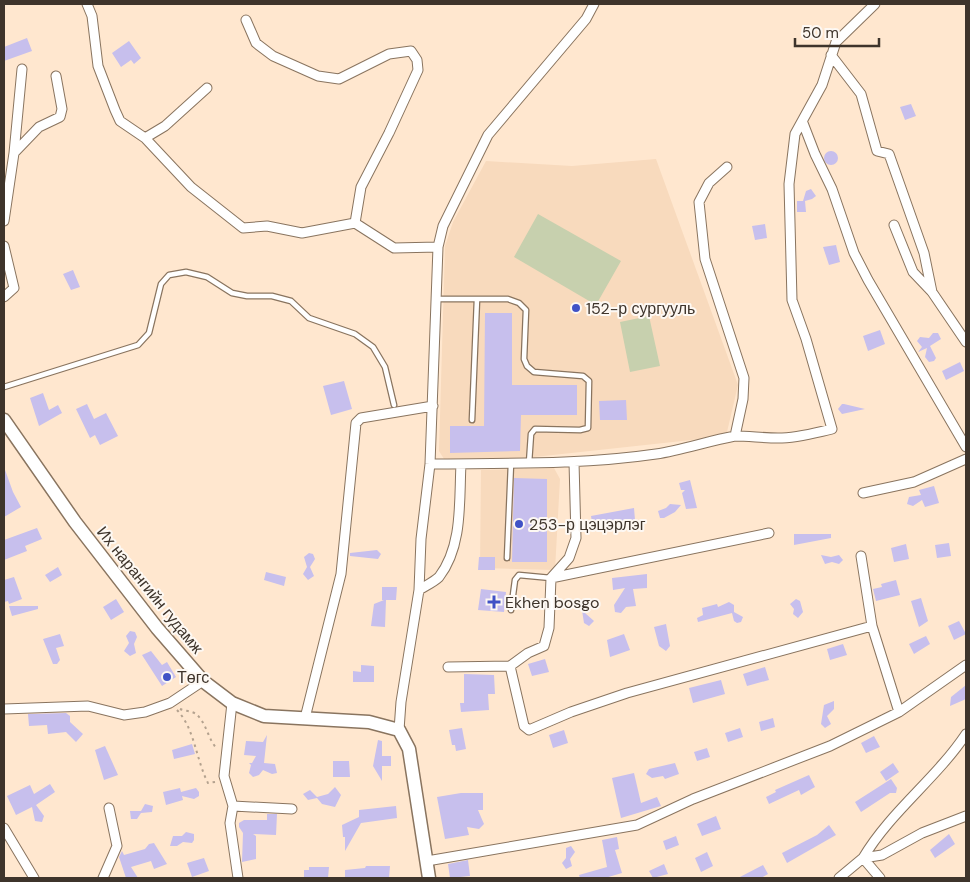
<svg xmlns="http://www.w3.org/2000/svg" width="970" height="882" font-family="'DM Sans',sans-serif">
	<rect width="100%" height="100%" fill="#ffe7cf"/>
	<path fill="#f8dabd" d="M656,159L738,385L727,432L710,438L525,458L444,459L439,451L445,246L453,222L486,161L572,166Z
		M554,468L560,479L555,570L480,568L481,470Z"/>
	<path fill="#c7d0ae" d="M538,214L621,261L596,305L514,257Z
		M649,316L660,366L630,372L620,322Z"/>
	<path fill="#c7bfed" d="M27,38L32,51L4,61V47Z
		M129,41L141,58L134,64L131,60L121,67L112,53Z
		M911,104L916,116L905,120L900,107Z
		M824 158a7 7 0 1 1 14 0a7 7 0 1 1-14 0Z
		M811,189L816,196L812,199L805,201L806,212H797V201H803L806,191Z
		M765,224L767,238L755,240L752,226Z
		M836,245L840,262L829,265L823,247Z
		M73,270L80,287L71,290L63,274Z
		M485,313H512V385H577V415H521L520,451L450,453V426H484Z
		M880,330L885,344L868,351L863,336Z
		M933,333H938L941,339L930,346L936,358L934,361L929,362L925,357L927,348L918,352L922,347L917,341L920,337L929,338Z
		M960,362L964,371L946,380L942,371Z
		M344,381L352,409L331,415L323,386Z
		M43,393L49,410L58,405L62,413L39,426L30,398Z
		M626,400L627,420H600L599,401Z
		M87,404L94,419L106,413L118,436L100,445L95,435L90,438L76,409Z
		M842,404H844L865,409L842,414L838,409Z
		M4,467L13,492L21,507L4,517Z
		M514,478L547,479V562H512Z
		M690,480L697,508L686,509L682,493L685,490H681L679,483Z
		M934,486L939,503L925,507L922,500L913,506L907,504L909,497L921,495L919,490Z
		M670,504L681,505L675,512L664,518H660L658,511L666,508Z
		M634,508L635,520L616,522L618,528L604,531L603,526L593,528L591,516Z
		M37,528L42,539L25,546L27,551L4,560V540Z
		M794,534H831V538L794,545Z
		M949,543L951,556L937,558L935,545Z
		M906,544L909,559L894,562L891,548Z
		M377,550L381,554L378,559L350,556V553Z
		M309,553L313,554L315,559L310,567L314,576L308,580L303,574L307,567L304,557Z
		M821,555L831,557L839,555L843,560L839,564L832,562L825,564Z
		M479,557H495V570H478Z
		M58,567L62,575L50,582L45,575Z
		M266,572L286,577L284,586L264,580Z
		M647,574V588L633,589L636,606L626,607L621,613L615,612L614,605L625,588L613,590L612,578Z
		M14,577L22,599L9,604L8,601L4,602V580Z
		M896,580L900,595L876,601L873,589L882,587L881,584Z
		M382,587H397L396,600H386L385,627L371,626L374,604L384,600H382Z
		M481,589L506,592L504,612L478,610Z
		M921,598L928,621L919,627L911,601Z
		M116,599L124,612L111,620L103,607Z
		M585,599L590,600L592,604L585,613L594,621L589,626L584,623L581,604Z
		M796,599L800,601L803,612L798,618L793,614L794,609L790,604Z
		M729,602L734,605V612L743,617L741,622L737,623L734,621L732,613L698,622L697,618L703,615L702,608L717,604L718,607Z
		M9,606H38V609L12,616Z
		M959,621L966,634L954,640L948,626Z
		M666,624L670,646L666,651L659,646L654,627Z
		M130,631L135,632L137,637L134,644L136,653L130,656L124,651L129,643L126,636Z
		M60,634L64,646L56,648L60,660L57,664H53L43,639Z
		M624,634L630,650L610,657L607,640Z
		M926,636L930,644L914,654L909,644Z
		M843,644L847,655L830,660L827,649Z
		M151,651L162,665L167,662L176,677L162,686L142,655Z
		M545,659L549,672L532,676L528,664Z
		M361,665L374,666V682H353V671L361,672Z
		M765,667L769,680L747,686L743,674Z
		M464,674L494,675L495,694H488L489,710L461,712L460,703H464Z
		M721,680L725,694L693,703L689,688Z
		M966,685V699L950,706L951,697Z
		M834,701V709L827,716L831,724L825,728L821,724L824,705Z
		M66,713L70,716V722L83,734L76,742L66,732L48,734L47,725L29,726L28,714Z
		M773,718L775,727L761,731L759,722Z
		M462,728L466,749L456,751L455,745H452L449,730Z
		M740,728L743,737L728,742L725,733Z
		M564,730L568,743L553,748L549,735Z
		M267,735L264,763L275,764L277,773L272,774L263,770L259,775L253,777L249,773L251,765L249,763H252L256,756L244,755L246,741L263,742Z
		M874,736L880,747L866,753L861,743Z
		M378,740L382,741V756H391V766H382V781L373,766Z
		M192,744L195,754L174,759L172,750Z
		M105,746L118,775L104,780L95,750Z
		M707,748L710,757L697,761L694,752Z
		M333,761H349L350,777H333Z
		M675,763L679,774L665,779L663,776L652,778L646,774L649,769Z
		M893,763L899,772L886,781L880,772Z
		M634,773L641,803L657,797L661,806L621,818L612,778Z
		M809,775L815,787L801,795L799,790L769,804L766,797L776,792L775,790Z
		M891,779L897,788L896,793H890L861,812L855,802Z
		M50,784L55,792L36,805L44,816L42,822L35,821L32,807L16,815L7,796L30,785L34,794Z
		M335,787L341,795L335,807L322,804L317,798L308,800L303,794L310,790L317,797L328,794Z
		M180,788L181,792L196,788L199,792V796L194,799L182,796L183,800L166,805L163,792Z
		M461,793H483V810H478L484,824L479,829L467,827L469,835L445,839L437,797Z
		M145,804L153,806L152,812L141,813L137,819H131L130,811H141Z
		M396,806L397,818L361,823L345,851V837H343L342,825L359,817V810Z
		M267,814H277L276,835L253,834L256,836V859L242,862L243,833L239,827V823L244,820H267Z
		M716,816L721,829L702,836L697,824Z
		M829,825L836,835L787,863L782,853L817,835Z
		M186,832L194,834V840L192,843L183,842L177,846H170L173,836H182Z
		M949,834L955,844L935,858L930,850Z
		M676,836L679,845L666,850L663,841Z
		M617,837L619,849L615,850L622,873L605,878H580L579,875L607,867L602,840Z
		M154,843L167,864L154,869L151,861L131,867L138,878H126L119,857L122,851L124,855L145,849L149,844Z
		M571,846L575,852L570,859L572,866L566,869L562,863L566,858V848Z
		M707,852L713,866L701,872L695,858Z
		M204,858L209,871L192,877L187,863Z
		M468,860L470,876L450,878L448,864Z
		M664,864L668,874L653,878L649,871Z
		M763,865L768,874L761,878H738Z
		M366,866H390L389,878H345V870L365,868Z
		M309,867H329L328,878H304V870H309Z"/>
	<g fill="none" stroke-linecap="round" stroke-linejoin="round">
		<g stroke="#89745f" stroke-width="7">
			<path id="service" d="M436,299H508L519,303L526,310L524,359L527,366L534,372L583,376L589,381L588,428L580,430L535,429L531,434L529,463
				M4,387L138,345L149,333L161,284L169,275L186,272L207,277L232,293L247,296H272L291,301L309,318L355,334L373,347L385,367L394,405
				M472,420L477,299
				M507,558L511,463
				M511,610L515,580L519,575L551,578"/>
		</g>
		<g stroke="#89745f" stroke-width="11">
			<path id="minor" d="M87,4L92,16L98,66L115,110L120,121L145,138
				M246,20L256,43L273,56L318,76L339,79L389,54L411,51L417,60L418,70L389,133L361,187L355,223
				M831,55L861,94L877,151L889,154L924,253L932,292
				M22,69L14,153L39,127L60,117L62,109L56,76
				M207,88L165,126L145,138L191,187L243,228L267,226L302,233L355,223L394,248L438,247
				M803,123L815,154L832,189L854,253L868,280L966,447
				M4,221L14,153
				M894,225L913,272L932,292L966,342
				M4,246L14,288L4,297
				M735,436C749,436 763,438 778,438C797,438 814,433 832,429L806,339L792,300L789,184L795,134L822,85L836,42L875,4
				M574,462L576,538L569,558L551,578L549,628L544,646L528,653L510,666L524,726L529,730L571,712L627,693L872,626L899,712
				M430,464C506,463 581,465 656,454C682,450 708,441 735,436L743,399L744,378L705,259L699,202L709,183L727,167
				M863,493L914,482L966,459
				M861,556L872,626
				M551,578L769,533
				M419,590C425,586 434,582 439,577C463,546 459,501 461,464
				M448,667L510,666
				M232,703L224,776L233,806L230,823L238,878
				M4,709L88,706L124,715L145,712L170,703L203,681
				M305,718L341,574L356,423L361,418L433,406
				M399,730L401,702L419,590L421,539L430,464L438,247L443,226L488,135L586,19L594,4
				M233,806L292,809
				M4,828L34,878
				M427,861L637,825L693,799L830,746L899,712L966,665
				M103,878L117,846L109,808
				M839,878L863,858L882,855L922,833L966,816
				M880,878L863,858C891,811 936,779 966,734"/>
		</g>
		<g stroke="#89745f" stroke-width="15">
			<path id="secondary" d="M4,420L75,522L157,628L203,681L232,703L264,716L369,722L399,730L409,749L429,878"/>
		</g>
		<path stroke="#b3a18e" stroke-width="2" stroke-dasharray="2.5 4" stroke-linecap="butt" d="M180,709C185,711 192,711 196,714C206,722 208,739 217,749
			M177,710C195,729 196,760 208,783L215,782"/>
		<use href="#service" stroke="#fff" stroke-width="4.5"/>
		<use href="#minor" stroke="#fff" stroke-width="9"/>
		<use href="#secondary" stroke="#fff" stroke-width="12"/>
	</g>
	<g fill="#4052c6" stroke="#fdf8f3" stroke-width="2">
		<circle cx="576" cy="308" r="5"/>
		<circle cx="519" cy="524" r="5"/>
		<path d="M491.5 594.5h5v5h5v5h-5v5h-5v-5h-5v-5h5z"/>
		<circle cx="167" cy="677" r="5"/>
	</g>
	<g text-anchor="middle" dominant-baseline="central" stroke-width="4" stroke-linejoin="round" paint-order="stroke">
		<g font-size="16" fill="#3e342b" stroke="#fdf8f3" text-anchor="start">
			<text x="586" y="308">152-р сургууль</text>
			<text x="529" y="524">253-р цэцэрлэг</text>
			<text x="505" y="602">Ekhen bosgo</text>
			<text x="177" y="677">Төгс</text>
		</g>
		<g font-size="16" fill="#3e342b" stroke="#fdf8f3">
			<text transform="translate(150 590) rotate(51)">Их нарангийн гудамж</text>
		</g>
	</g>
	<rect width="970" height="882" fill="none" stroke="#3e342b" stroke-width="10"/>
	<path d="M795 38v8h84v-8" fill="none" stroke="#3e342b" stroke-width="2.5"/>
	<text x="802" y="38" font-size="15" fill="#3e342b" stroke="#fdf8f3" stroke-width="4" paint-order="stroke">50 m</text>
</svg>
